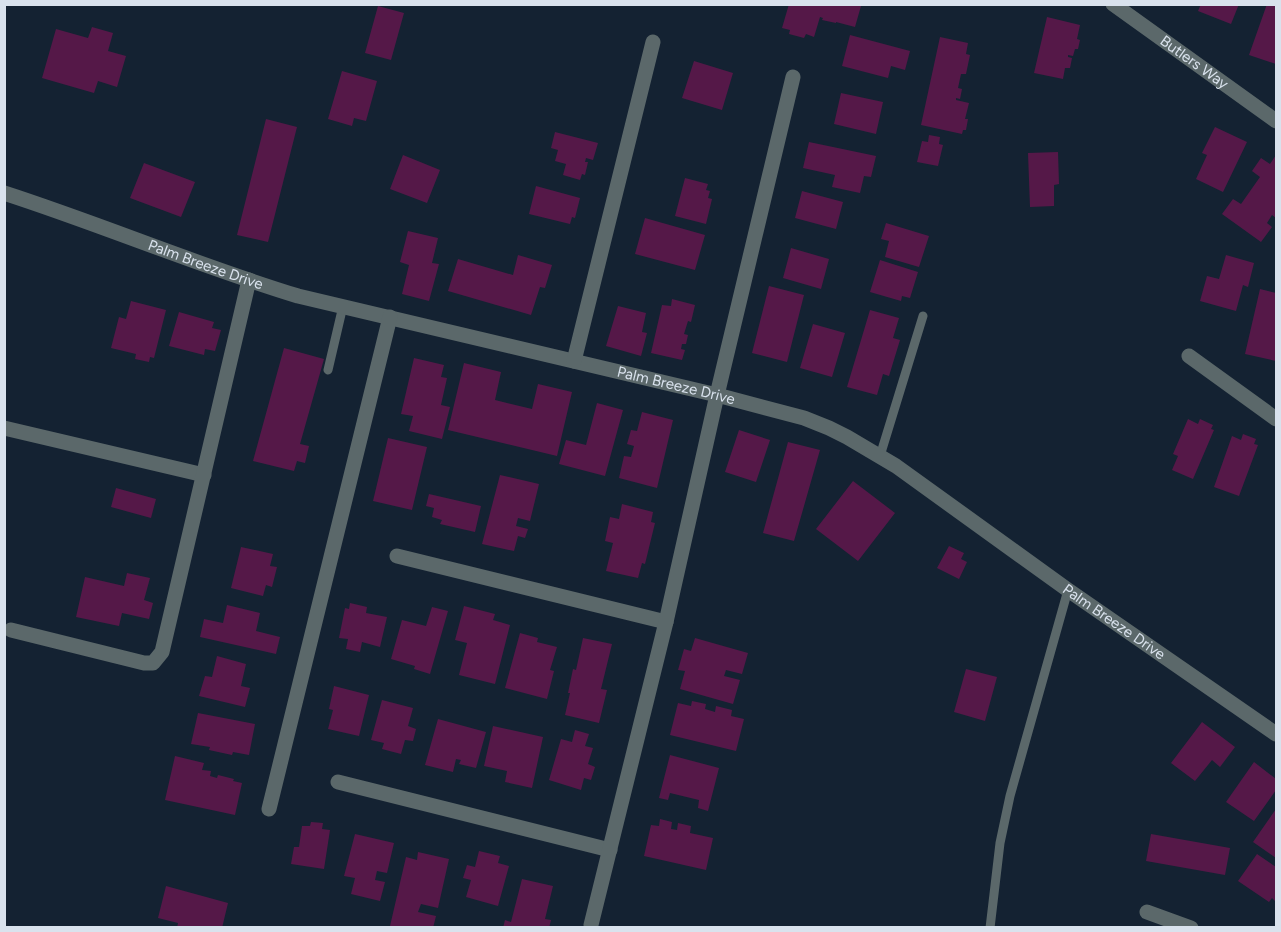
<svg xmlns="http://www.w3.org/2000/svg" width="1281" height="932" font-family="Figtree,sans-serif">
	<rect width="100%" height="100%" fill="#142232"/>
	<path fill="#551848" d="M789,4H855L861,6L855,27L836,22V23L822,20L823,18L820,17L814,37L806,34L804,38L789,34L790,30L782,28Z
		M1201,4H1239L1231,24L1198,11Z
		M1267,4H1276V64L1249,55Z
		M378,6L404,13L391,60L365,53Z
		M1047,17L1080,25L1077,39L1080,40L1078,49H1075L1073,56L1068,55V57L1072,58L1070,68H1065L1063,79L1034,73Z
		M92,27L113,33L108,51L126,56L117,87L98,81L94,93L42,78L56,29L88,38Z
		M850,35L910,51L905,70L891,66L888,78L842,66Z
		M940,37L968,43L966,54L970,55L966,74H961L958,88L962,89L960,99L956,98V100L969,103L965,119H968L966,130H963L962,134L921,125Z
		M694,61L733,73L722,110L682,98Z
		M342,71L377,81L366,121L354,118L352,126L328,119Z
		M841,93L883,102L876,134L834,124Z
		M266,119L297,127L268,242L237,235Z
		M1215,127L1247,142L1223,192L1196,179L1207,155L1202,153Z
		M555,132L598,143L593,160L586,158L585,162H588L585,175L582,174L580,180L563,175L566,164L555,161L558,150L551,148Z
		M929,135L940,137L939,144L943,145L938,166L917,162L922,141L928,142Z
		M809,142L876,156L871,177L864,176L860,193L832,187L835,175L803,168Z
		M1058,152L1059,184L1054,185V206L1030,207L1028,153Z
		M403,155L440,170L427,203L390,189Z
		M1276,155V218L1272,215L1267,223L1272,227L1261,242L1222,214L1233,199L1241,204L1260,177L1252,171L1261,158L1270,164Z
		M144,163L195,182L181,217L130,198Z
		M685,178L708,184L706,190L710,191L708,198L712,199L706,224L675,216Z
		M536,186L580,198L575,218L572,217L570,224L529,214Z
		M802,191L843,202L836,229L795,218Z
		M645,218L705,235L695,270L635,254Z
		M886,223L929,236L919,267L885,257L889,241L881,239Z
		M408,231L438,238L432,263L439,264L429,301L402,294L409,265L400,262Z
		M791,248L829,259L821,289L783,278Z
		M518,255L552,265L545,288L540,287L531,315L448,291L458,259L513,275Z
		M1226,255L1254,263L1248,287L1243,285L1236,311L1200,301L1207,276L1219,279Z
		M880,260L918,272L910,298L902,296L901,301L870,292Z
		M769,286L804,295L787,362L752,353Z
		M1260,289L1276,293V361L1245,354Z
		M672,299L695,305L691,322L688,321L684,334L688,335L686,344H682L681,349L685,350L682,360L651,353L662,305L671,306Z
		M131,301L166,310L154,358L150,357L149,362L135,359L136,354L111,348L119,317L126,319Z
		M618,306L646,313L642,332L647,333L641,356L606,346Z
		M870,310L899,318L893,338L900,340L889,376L883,374L877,395L847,387Z
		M179,312L214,322L212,328L221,330L215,351L205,349L204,355L169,346Z
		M813,324L845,333L832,377L800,368Z
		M284,348L324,359L300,444L309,446L305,463L297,461L294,471L253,461Z
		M414,358L444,365L441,377L447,378L441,405L450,407L442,439L409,431L413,416L401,414Z
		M464,363L501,372L495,400L532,409L538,384L572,392L557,456L448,430Z
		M597,403L623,410L605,476L559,464L566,440L586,445Z
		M642,412L673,420L657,488L619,478L624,456L631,457L634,446L627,444L631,430L637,431Z
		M1188,419L1198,424L1200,419L1213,425L1211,429L1214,430L1193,479L1172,470L1178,456L1173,454Z
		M739,430L770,440L756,482L725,472Z
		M1243,434L1256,439L1254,444L1258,445L1239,496L1214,487L1232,436L1241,440Z
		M388,438L427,447L412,510L373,501Z
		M788,442L820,450L794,541L763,533Z
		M500,475L539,484L530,521L518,518L516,526L528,529L525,538L518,536L514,551L482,544Z
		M853,481L895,513L858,561L816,529Z
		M116,488L156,499L151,518L111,507Z
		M429,494L481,506L475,532L440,524L442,520L432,517L434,508L426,506Z
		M622,504L653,512L651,522L655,523L645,564L642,563L638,578L606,571L613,543L605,541L610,517L619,519Z
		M949,546L964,553L961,559L967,562L959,579L937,568Z
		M241,547L273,554L270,566L277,567L272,587L266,585L263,596L231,588Z
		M127,573L150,578L144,600L153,603L149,619L122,613L119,626L76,617L85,577L124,586Z
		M350,603L367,607L366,613L387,617L380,647L362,642L360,652L346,649L348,639L339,638L345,608L349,609Z
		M227,605L260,613L256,631L280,637L276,654L200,637L204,619L223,623Z
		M464,606L495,614L493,620L510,625L495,684L459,675L467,643L455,640Z
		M432,607L448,611L430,674L414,669L415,666L391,659L402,620L426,626Z
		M520,633L538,638L537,642L557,647L550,670L554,671L547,699L505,688Z
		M583,638L612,644L601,689L607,690L599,723L565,715L570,693H568L573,669L576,670Z
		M695,638L748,653L742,674L726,670L724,676L740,680L733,704L680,689L685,671L678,670L684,649L691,651Z
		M217,656L246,664L241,686L250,688L245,707L199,696L205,676L212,677Z
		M966,669L997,677L985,721L954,712Z
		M334,686L369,695L359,736L328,729L333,710L329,709Z
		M382,700L413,708L408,726L416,729L413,741L405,740L401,754L382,749L384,743L371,740Z
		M692,701L706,704L705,709L715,712L716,706L732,710L731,716L744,719L736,751L670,735L678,703L691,706Z
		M198,713L255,724L249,755L233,752L232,755L209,750L210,747L191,744Z
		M438,719L486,732L476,768L459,764L461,760L456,759L453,772L425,765Z
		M1202,722L1235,747L1220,767L1212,760L1195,781L1171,763Z
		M493,726L543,737L532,788L505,782L507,771L484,766Z
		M575,730L589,734L585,746L593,748L588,764L595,767L591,780L584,778L581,790L549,780L561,739L572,742Z
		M670,755L719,768L708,811L698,808L699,800L670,793L668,800L659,798Z
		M175,756L204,763L202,770L211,771L210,776L217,778L218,775L234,779L233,781L242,783L235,815L165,800Z
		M1254,762L1276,779V790L1254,821L1226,802Z
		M1276,809V858L1253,842Z
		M660,819L672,822L671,829L677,830L678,823L691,826L690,833L713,838L706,870L644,856L651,825L659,826Z
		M311,822L323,823L322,829L330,830L324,869L291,864L294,847H299L302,826H310Z
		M355,834L394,843L387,873L377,871L375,880L385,882L380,901L351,894L355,878L344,876Z
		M1151,834L1230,848L1225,875L1146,861Z
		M479,851L500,856L498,863L509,866L498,906L466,897L471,880L463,878L467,865L475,867Z
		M418,852L449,859L438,908L421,904L418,912L436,916L433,928H398L390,926L406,857L417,860Z
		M1257,854L1276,867V902L1272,898L1269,902L1238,881Z
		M522,879L553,886L545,919L551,920L549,928H503L505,920L511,922Z
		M166,886L228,903L222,928H177L178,923L158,918Z"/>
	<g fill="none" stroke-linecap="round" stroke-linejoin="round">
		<path stroke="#5b686a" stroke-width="9" d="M328,370L343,306
			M880,456L923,316
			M990,928L1000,843L1010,796L1068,590"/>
		<g stroke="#5b686a" stroke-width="15">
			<path id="s1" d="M1113,4L1276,121"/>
			<path id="s2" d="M4,193C103,225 199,266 298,296L717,395L804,418L829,428L847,437L896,466L1068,590L1276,734"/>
			<path d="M1189,356L1276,419"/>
			<path d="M574,361L653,42"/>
			<path d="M4,428L204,475"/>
			<path d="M397,556L666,622"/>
			<path d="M11,630L144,663H153L162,652L249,280"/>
			<path d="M338,782L610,850"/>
			<path d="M269,809L390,317"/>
			<path d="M1147,912L1191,928"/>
			<path d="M591,925L666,622L717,395L793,77"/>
		</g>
	</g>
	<g text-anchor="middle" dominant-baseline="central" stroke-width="5" stroke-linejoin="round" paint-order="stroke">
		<g font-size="15" fill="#d9e2ed" stroke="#0b1928">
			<text stroke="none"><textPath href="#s1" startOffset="100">Butlers Way</textPath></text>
			<text stroke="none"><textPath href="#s2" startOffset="214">Palm Breeze Drive</textPath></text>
			<text stroke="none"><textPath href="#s2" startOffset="700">Palm Breeze Drive</textPath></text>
			<text stroke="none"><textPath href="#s2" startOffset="1204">Palm Breeze Drive</textPath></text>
		</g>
	</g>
	<rect width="1281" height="932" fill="none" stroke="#d9e2ed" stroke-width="12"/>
</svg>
